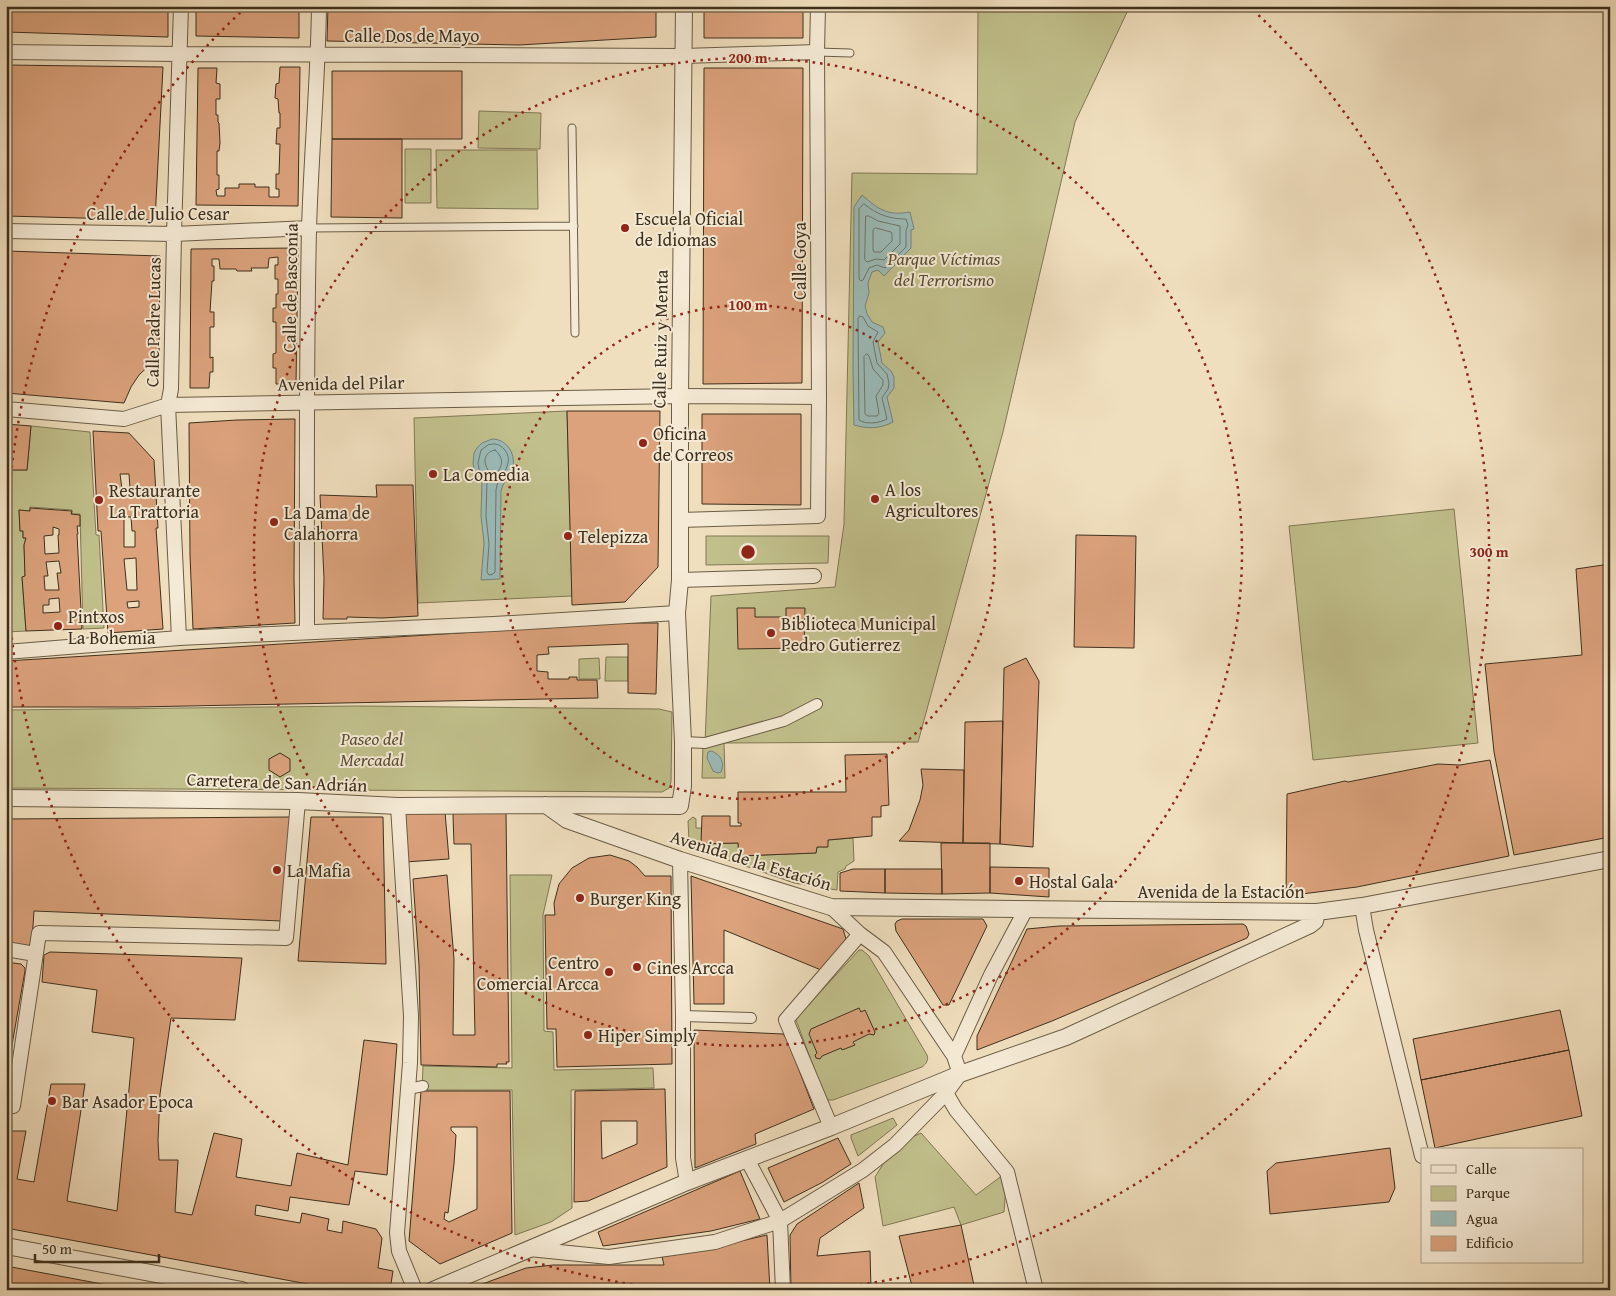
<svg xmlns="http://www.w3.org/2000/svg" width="1616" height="1296" font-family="'Gentium Book Plus',serif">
	<rect width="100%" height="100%" fill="#f0dfbe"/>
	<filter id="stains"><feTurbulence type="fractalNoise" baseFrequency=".004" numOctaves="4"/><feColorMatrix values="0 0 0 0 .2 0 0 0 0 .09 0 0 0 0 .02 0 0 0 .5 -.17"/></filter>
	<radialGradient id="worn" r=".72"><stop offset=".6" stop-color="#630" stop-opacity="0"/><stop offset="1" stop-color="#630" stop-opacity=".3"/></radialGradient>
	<path fill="#c1c08c" stroke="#807854" d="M978,6H1130L1075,122L1003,432L918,742L724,743L725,778H702L703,744L705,743L711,596L835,587L844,524L852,173L977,174Z
		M479,111L541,113L540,149L478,148Z
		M405,149H431V203H405Z
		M436,150H537L538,209L437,208Z
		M567,411L572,596L418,603L414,418Z
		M31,426L90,432L96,535H99L104,628L83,629L80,514H72V510L30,507V511L19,510L20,531H23V538H26L24,545L25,576L22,577L26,631L6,632L10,595H6V470H27Z
		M1454,509L1478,743L1313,760L1289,526Z
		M706,536H829L828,563L706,565Z
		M606,657H628V681H605Z
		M599,658L600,679H579V659Z
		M357,706L659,709L672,712L671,782L669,788L662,792L6,788V710Z
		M693,817L696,819V828H702V844L738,843L739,856L816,853L817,847H827L828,840L853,838L854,861L846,866L845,869L838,872L837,890L794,883L694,848L689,841L688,821Z
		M510,875H552L543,915L544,1031L553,1032L554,1070L653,1068L654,1088L571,1090L572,1208L551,1222L515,1235L512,1090H422L423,1066L512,1068Z
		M859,950H862L869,956L927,1055C929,1060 926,1064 922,1067L833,1100H828L824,1095L796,1020L799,1015Z
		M893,1118L897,1125L858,1156L851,1138V1135Z
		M921,1133L976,1195L1007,1172L1004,1212L961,1225L954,1207L883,1226L875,1177L895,1145Z"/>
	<path fill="#9bbbb8" stroke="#76837a" d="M862,195C879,210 888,216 910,212L914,229L911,230V248L884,276L878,270L872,272L868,283L869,293L865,306L867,314L872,322L883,327L885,333L878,342L882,363L891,371L894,377V388L887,397L893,422C880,429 867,429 854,425L853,372L854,207Z
		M492,439C508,439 517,456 512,470C509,478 503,482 501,491L500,579L481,580L484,543L481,516L482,481L475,471L473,464L474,453L477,448L482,443Z
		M711,751C721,754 725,763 721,772L718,773L713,771L707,758L708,752Z"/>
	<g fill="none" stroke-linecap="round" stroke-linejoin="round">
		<path stroke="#6c766a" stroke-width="1" d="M864,204C877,214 888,219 906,219L908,225L906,230V247L885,268L877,265L869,268L863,280L861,281L859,279V209Z
			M866,216H869L878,221L900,226V244L884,260L876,259L867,262L865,260Z
			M876,228L891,232L892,234V241L881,252H874L873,250V230Z
			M860,316L863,317L868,326L878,332L873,342L877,363L887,374L889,383L888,389L882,398L887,419C880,423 866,425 859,420L858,319Z
			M867,354L869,356L873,369L883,380V385L876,396L879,413L877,416H868L865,414L864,357Z
			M493,444C498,444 500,445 504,449C513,459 506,470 500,479C497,482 497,486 496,490L495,572L493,574L489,575L487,572L489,544L486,516L487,481L479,469L478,463L481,450L488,445Z
			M495,450C505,458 503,469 493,476C484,468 480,453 495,450Z"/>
	</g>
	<path fill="#dba27c" stroke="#3e301d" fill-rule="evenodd" d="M6,6H168V37L6,32Z
		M196,6H299V38L196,36Z
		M328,6H656V37L519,45L327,41Z
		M704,6H803V38H704Z
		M6,65L163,67L155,220L6,216Z
		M280,67H300L298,206L196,205L198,68H217L216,83L220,84V99H216V115H218V122L219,123L220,143L219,151H217V175H219V189L216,190L217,196H225V188H239V184H255V187H269V197H279V189H276V174H279L280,144H276L277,128H280V113H279L278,99L275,98L276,84L279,83Z
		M704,68H803L802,383L703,384Z
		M332,71H462V139H332Z
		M332,139H402V218L331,217Z
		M298,248L296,384H276V368H273V354L276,353V322H273V308H276V294H278V279H275V265H278V257L269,258L268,268H251L252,271H237L236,269H220L219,259H212V266H214V281H212L210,312H214V327H210V358L213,357V372H210L209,388H190L191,249Z
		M6,251L160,256L159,356L139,375L131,387L124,403L6,393Z
		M567,411H660L658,567L625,602L572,605Z
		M702,414H801V505L702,504Z
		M295,419L294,579L295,623L193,629L190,555L189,423L237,420Z
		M6,424L31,426L27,470H6Z
		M93,431L129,433L154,460L158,528H156L163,629L108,633L101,531H98ZM120,474H129L130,488L122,489ZM124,517H131L132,531H135V547H124ZM136,558L137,590H127L124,559ZM139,601V607L128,608L127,602Z
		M376,485H413L418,616L382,618L347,617V619H323L324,578L320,495L377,497Z
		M30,508L72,511L71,514L80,515V526H77L78,534H77L82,629L26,631L22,577L25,576L24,545L26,538H23V531H20L19,510L30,511ZM53,527L59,529V535H58L59,553L45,554L44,536L53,535ZM59,561L61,573H57L59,590H45L44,576H48L46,562ZM59,598L60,612L43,613V605H49V599Z
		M1076,535L1136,536L1134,648L1074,647Z
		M1610,564V837L1514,855L1494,752L1485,664L1582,655L1576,569Z
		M6,595H10L6,628Z
		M737,608H755V617H786V608H805L804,648L738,649Z
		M622,623H658L656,694L628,693V644L548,647L549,654L537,655V671L548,672V679H569V677H577V680H597L598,698L136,707H6V661Z
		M1026,658L1039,681L1033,847L1000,844L1004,668Z
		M1003,721L1000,844L963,843L965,722Z
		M280,753L290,759V771L280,777L269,770V759Z
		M887,754L889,805L881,806V817H872V836L828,840V847H817L816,853L739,856L738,843L701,844L702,816H730V826H741V823H738V792H846L845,755Z
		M1490,760L1509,856L1357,887L1286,896L1287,794L1345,781L1348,782L1438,764L1460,765Z
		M921,769L964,770L963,843L899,841L909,830L920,800L923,785Z
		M454,810L506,812L509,1062H506L507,1064H497V1067L421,1065L419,965L413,879L447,875L454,959L453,1035H475L471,844H454L453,815Z
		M401,812H445L449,859L405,862Z
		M291,817L282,921L34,911L33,926L30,947L6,943V819Z
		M311,817H383L386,964L298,961Z
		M941,843H990V893L942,894Z
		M610,855L629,861L637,867L645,876H671L672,1064L557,1067L556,1029H547L545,915H555L554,903L559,884L572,868L589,858Z
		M990,867L1049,868V897L990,893Z
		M853,869H885V893L840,891V873Z
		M885,869H942V894L885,893Z
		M691,876L843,929L846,939L821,970L724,930V1004H694Z
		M902,919H983L987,926L949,1005H943L896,931L895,924L897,921Z
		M1243,924L1246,926L1249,934L1247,938L1052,1021L977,1050V1036L1027,929L1059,926Z
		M50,952L242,958L235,1020L171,1018L160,1094L158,1140L159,1160H178L175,1212L192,1215L214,1133L242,1139L236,1177L291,1186L297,1153L348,1165L364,1040L397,1044L387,1175L355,1171L349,1205L290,1197L288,1211L256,1205L255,1215L300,1223L302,1213L329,1219L327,1230L342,1233L343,1221L376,1229L382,1238L378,1268L393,1271L390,1290H340L6,1228V1120L8,1131H26L17,1179L34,1182L51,1084H85L67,1201L117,1211L134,1038L92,1032L97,990L42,982L44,955Z
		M6,962L21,964L25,968V971L6,1079Z
		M859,1008L861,1012L865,1010L875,1032L874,1035L869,1034L853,1042L855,1045L842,1050L841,1048L822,1056L820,1059L816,1058L815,1055L817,1053L809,1034L811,1029Z
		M1560,1010L1569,1050L1421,1080L1413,1039Z
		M694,1030L783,1034L787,1039L814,1109L755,1134L756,1144L695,1168Z
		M1569,1050L1582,1116L1435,1148L1421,1080Z
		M665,1089L667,1167L588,1201L574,1202L575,1091ZM601,1121H637V1144L602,1159Z
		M421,1091H510L512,1233L440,1264L409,1241ZM451,1127H477V1209L449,1222L444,1219L445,1212L448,1213L454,1164L456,1135L451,1130Z
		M838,1138L851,1164L823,1182L784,1202L768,1168Z
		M1390,1148L1395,1188L1389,1202L1270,1214L1267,1171L1276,1163Z
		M740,1171L760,1219L711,1231L603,1246L598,1232Z
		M1610,1174V1201L1605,1200Z
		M859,1183L864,1208L820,1238L817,1256L870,1251L871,1290H791L790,1235L797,1224Z
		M961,1225L975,1290H913L899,1236Z
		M767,1235L770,1290H466L526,1268L553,1265H664L662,1257L707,1249Z
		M6,1266L102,1284L138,1290H6Z"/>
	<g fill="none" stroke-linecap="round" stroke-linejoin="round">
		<g stroke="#6a5c45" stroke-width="9">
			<path id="service" d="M817,52L850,53
				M572,128L575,333
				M309,228L574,226"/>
		</g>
		<g stroke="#6a5c45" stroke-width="12">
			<path id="pedestrian" d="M683,742L705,743L784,721L817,704
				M683,1016L751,1018
				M408,1089L423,1086"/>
		</g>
		<g stroke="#6a5c45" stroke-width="16">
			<path id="minor" d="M6,52L179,54L683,56L817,52
				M6,231L174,234L309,228
				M6,409L124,419L168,405L680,396L819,397
				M680,520L818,516L819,397L817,52L818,6
				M680,580L814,576
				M307,631C307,498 306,364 309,230C311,155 318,81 319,6
				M179,638L168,405L171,389L174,234L181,6
				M6,652L179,638L494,624L677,613
				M398,806L411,1016L410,1063L397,1233L399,1251L415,1290
				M680,860L683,1016V1158L687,1182
				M1362,906L1366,930L1422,1156
				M6,949L35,954
				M954,1056L991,975L1026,909
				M946,1093L956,1110L1007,1172L1036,1290
				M13,1106L39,933L286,938L298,801
				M831,1127L786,1020L860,934
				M747,1159L780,1221L783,1290
				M529,1249L609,1257L715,1242L780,1221L863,1170L895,1145L946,1093L960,1074L954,1056L884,952L860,934L831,907"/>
		</g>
		<g stroke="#6a5c45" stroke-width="18">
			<path id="tertiary" d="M6,798L298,801L398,806L546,805L680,806L683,786V742L677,613L680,580V396L684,6
				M546,805L567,820L680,860L831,907L1317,912L1362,906L1610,859
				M6,1246L242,1290
				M433,1290L687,1182L831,1127L960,1074L1066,1037L1310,925L1315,921L1317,912"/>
		</g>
		<use href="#service" stroke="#f5ead5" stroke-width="7"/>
		<use href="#pedestrian" stroke="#f5ead5" stroke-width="10"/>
		<use href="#minor" stroke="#f5ead5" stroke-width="14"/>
		<use href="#tertiary" stroke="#f5ead5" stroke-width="16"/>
	</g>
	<g fill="none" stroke="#8f2418" stroke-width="2.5" stroke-dasharray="2.5 5">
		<circle cx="748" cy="552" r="247"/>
		<circle cx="748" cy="552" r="494"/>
		<path d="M677 1290A741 741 0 0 1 243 10M1253 10A741 741 0 0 1 819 1290"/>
	</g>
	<g fill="#8f2418" stroke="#f5ead5" stroke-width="2">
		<circle cx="625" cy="228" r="5"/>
		<circle cx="643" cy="443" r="5"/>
		<circle cx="433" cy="474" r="5"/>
		<circle cx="875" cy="499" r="5"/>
		<circle cx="99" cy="500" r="5"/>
		<circle cx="274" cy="522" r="5"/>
		<circle cx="568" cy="536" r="5"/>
		<circle cx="58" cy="626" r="5"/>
		<circle cx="771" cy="633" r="5"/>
		<circle cx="277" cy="870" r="5"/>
		<circle cx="1019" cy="881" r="5"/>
		<circle cx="580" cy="898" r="5"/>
		<circle cx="637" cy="967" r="5"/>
		<circle cx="609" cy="972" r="5"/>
		<circle cx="588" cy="1035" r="5"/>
		<circle cx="52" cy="1101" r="5"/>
	</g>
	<g text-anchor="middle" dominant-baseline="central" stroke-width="4" stroke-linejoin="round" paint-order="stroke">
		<g font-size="18" fill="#3e301d" stroke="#f5ead5">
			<text x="412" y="35">Calle Dos de Mayo</text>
			<text x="158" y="213">Calle de Julio Cesar</text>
			<text transform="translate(799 261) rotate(-90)">Calle Goya</text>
			<text transform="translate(290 288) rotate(-89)">Calle de Basconia</text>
			<text transform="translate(153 322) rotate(-89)">Calle Padre Lucas</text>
			<text transform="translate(660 339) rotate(-89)">Calle Ruiz y Menta</text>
			<text transform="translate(341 383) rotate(-1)">Avenida del Pilar</text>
			<text transform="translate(277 782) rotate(2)">Carretera de San Adrián</text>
			<text transform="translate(751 860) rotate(17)">Avenida de la Estación</text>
			<text x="1221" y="891">Avenida de la Estación</text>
		</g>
		<g font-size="18" fill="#3e301d" stroke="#f5ead5" text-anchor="start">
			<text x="635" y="218">Escuela Oficial<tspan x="635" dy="21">de Idiomas</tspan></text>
			<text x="653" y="433">Oficina<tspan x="653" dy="21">de Correos</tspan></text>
			<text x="443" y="474">La Comedia</text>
			<text x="885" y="489">A los<tspan x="885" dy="21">Agricultores</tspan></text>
			<text x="109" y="490">Restaurante<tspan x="109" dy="21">La Trattoria</tspan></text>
			<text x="284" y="512">La Dama de<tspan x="284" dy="21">Calahorra</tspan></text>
			<text x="578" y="536">Telepizza</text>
			<text x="68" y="616">Pintxos<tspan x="68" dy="21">La Bohemia</tspan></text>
			<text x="781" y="623">Biblioteca Municipal<tspan x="781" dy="21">Pedro Gutierrez</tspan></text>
			<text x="287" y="870">La Mafia</text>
			<text x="1029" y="881">Hostal Gala</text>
			<text x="590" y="898">Burger King</text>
			<text x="599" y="962" text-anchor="end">Centro<tspan x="599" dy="21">Comercial Arcca</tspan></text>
			<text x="647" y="967">Cines Arcca</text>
			<text x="598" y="1035">Hiper Simply</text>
			<text x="62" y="1101">Bar Asador Epoca</text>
		</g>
		<g font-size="18" font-style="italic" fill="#584d33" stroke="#f5ead5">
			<text x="944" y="258">Parque Víctimas<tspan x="944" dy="21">del Terrorismo</tspan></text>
			<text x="372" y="738">Paseo del<tspan x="372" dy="21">Mercadal</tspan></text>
		</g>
	</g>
	<circle cx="748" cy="552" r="8" fill="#8f2418" stroke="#f5ead5" stroke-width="2.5"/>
	<g font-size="15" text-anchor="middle" font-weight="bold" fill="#8f2418" stroke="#f5ead5" stroke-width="4" stroke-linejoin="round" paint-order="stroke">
		<text x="748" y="63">200 m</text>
		<text x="748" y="310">100 m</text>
		<text x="1489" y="557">300 m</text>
	</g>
	<rect width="1616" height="1296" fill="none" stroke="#f0dfbe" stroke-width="25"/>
	<rect x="8" y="8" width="1601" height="1281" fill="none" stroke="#3e301d" stroke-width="2.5"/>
	<rect x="12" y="12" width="1591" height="1271" fill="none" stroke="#3e301d"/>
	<rect x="1421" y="1148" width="162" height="115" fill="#f5ead5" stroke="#aca08b"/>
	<rect x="1431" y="1165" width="25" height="8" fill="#f5ead5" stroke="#aca08b"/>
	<text x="1466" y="1174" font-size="15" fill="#3e301d">Calle</text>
	<rect x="1431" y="1186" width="25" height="15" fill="#c1c08c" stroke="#aca08b"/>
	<text x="1466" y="1198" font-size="15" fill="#3e301d">Parque</text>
	<rect x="1431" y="1211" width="25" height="15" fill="#9bbbb8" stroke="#aca08b"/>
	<text x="1466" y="1224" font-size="15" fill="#3e301d">Agua</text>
	<rect x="1431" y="1236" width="25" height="15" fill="#dba27c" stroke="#aca08b"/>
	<text x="1466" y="1248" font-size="15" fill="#3e301d">Edificio</text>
	<path d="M35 1254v8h124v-8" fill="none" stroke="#3e301d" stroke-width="2.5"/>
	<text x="42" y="1254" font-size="15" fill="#3e301d" stroke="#f5ead5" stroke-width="4" paint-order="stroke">50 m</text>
	<rect width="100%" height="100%" filter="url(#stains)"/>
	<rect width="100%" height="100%" fill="url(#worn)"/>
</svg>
